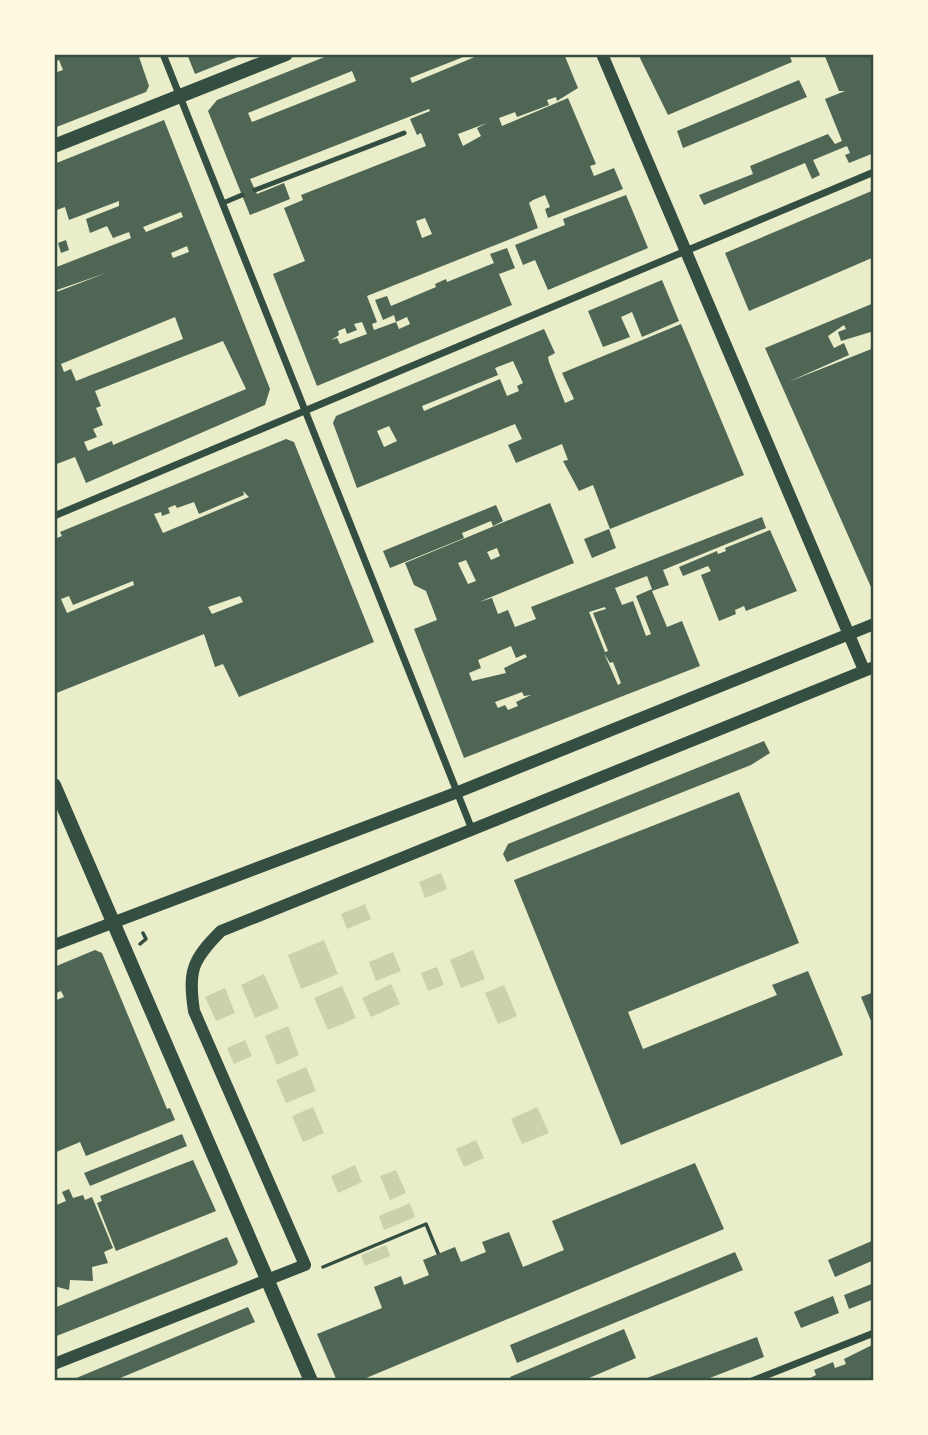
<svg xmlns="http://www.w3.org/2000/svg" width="928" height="1435" font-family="Signika,sans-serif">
	<rect width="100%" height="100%" fill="#e9edc9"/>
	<path fill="#cad2ad" d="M441,873L447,889L425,898L419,882Z
		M365,904L371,919L347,929L341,914Z
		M324,940L338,974L301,989L288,955Z
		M473,950L485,979L461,988L450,960Z
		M393,952L401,971L376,981L369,962Z
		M437,967L444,985L428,991L421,973Z
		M264,974L279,1008L255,1018L241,985Z
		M391,984L400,1004L371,1017L362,998Z
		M504,985L517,1016L498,1024L485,993Z
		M342,986L356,1018L328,1030L314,998Z
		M225,988L235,1013L216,1021L205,997Z
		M288,1026L299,1055L277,1065L265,1036Z
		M245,1040L252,1056L234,1064L227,1048Z
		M306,1067L316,1091L286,1103L276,1080Z
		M313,1107L324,1133L303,1142L292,1116Z
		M537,1107L549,1133L522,1144L511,1119Z
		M476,1140L484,1158L464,1167L456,1149Z
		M355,1165L362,1182L338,1193L331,1176Z
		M396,1170L406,1193L390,1200L380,1176Z
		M410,1203L415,1217L384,1230L379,1216Z
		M386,1245L390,1256L365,1266L361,1255Z"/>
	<path fill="#4f6655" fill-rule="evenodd" d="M54,54H138L149,86L146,92L54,128V73L63,70L59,60L54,62Z
		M187,54H243V55L195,74Z
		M332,54H471L410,78L412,83L482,54H564L578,88L557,101L556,97L547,100L549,105L517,117L515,112L499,118L502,126L568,98L596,164L590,166L594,176L614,168L623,189L548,218L545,209L550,207L545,195L533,200L529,203L538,228L367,296L377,322L372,324L374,330L396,322L399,329L410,324L407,317L396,322L394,315L383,320L375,300L387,296L391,306L436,287L435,284L446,279L447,282L494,263L490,254L507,248L515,268L499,274L512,305L317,386L273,274L305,261L284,208L303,200L301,195L426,146L421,133L417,135L410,119L430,111L429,109L250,179L257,194L284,183L290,199L250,215L208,111L217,100ZM352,71L356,81L252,122L248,113ZM487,123L477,128L481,136L463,146L458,134ZM425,218L432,234L422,238L416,221ZM362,322L367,334L340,344L337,338L331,340L339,335L338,331L345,328L347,334L357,330L354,324Z
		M638,54H789L792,62L668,115Z
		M824,54H874V153L849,163L845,155L850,153L847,146L813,160L820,175L812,179L805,163L704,205L699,195L753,174L750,166L828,134L835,144L842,141L825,99L845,91H839Z
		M799,80L807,97L683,148L677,131Z
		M164,120L270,389L265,405L86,483L75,457L54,465V293L106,273L54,291V268L131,238L129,232L113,238L107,226L90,233L86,219L119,206V201L69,220L65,207L54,211V164ZM181,212L183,217L146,232L143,227ZM187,246L189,252L173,258L171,253ZM175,317L183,339L76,381L71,369L64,372L61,364ZM223,341L246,389L113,445L112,441L88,451L84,442L97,437L93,429L103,425L96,408L101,406L95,391Z
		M874,190V257L749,311L725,253Z
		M626,195L648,248L548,290L535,260L523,265L515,245L565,225L563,219Z
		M66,240L69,250L61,253L58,243Z
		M662,280L679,321L642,337L632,312L621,317L630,337L603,347L588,311Z
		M874,303V331L841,341L838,332L846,329L844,325L828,336L834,348L844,343L849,355L788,382L874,348V594L765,348Z
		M681,324L744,475L610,529L593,485L579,491L563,461L568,460L562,444L516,463L508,445L522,439L515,424L357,488L333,423L336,416L544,329L555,353L548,357L549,362L565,403L574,399L562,373ZM513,361L523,383L517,386L519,391L507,396L500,379L424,411L422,406L498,375L495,368ZM389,426L397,441L384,447L377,431Z
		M286,439L294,442L374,642L239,697L223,664L215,667L204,634L54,694V539L62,536L60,532ZM243,491L249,497L163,533L154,514L161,512L162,516L170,513L168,508L175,505L177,508L194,502L199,514L244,495ZM133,581L134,585L67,613L61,599L69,596L73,605ZM240,596L243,602L212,614L208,607Z
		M550,503L574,563L479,602L492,598L498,614L508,610L515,627L536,619L531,607L762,517L766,528L663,570L669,585L652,591L667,627L682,621L700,666L464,758L414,629L437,620L426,591L414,585L405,563ZM497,548L500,556L491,560L487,552ZM466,560L476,581L468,584L458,563ZM647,576L652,589L636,596L651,634L646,636L633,601L622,605L615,588ZM605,607L606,609L593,613L608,651L605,652L589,612ZM511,646L516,658L525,654L527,657L504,668L506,673L472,681L469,673L481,668L478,660ZM604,653L610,663L613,662L621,683L618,685ZM522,692L524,696L531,695L516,702L518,706L508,710L505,705L498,708L495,702Z
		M496,505L503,521L493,526L491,521L462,533L464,538L390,568L383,551Z
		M609,529L616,548L592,558L584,539Z
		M770,530L797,591L746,611L744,606L735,610L736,614L719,621L701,575L711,571L708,566L683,576L679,567L717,551L718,554L726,551L725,548Z
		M764,741L770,753L751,765L507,862L503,854L508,844Z
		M739,792L799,943L628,1012L643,1049L777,995L772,985L808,971L843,1055L621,1145L514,880Z
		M95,950L102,953L167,1109L170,1108L175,1120L86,1156L80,1142L54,1153V1001L64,997L61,991L54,994V967Z
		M874,992V1028L861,997Z
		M182,1134L187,1146L90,1186L84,1173Z
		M193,1160L216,1211L116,1251L97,1203L102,1201L100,1196Z
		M695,1163L724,1229L359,1381H337L317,1334L382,1308L374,1287L401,1276L404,1285L429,1275L423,1260L455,1247L461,1262L486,1252L482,1242L509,1232L523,1267L564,1250L552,1221Z
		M69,1189L73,1198L83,1195L85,1200L92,1197L113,1248L104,1252L108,1263L92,1267L93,1281L70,1280L69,1290L54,1286V1206L66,1201L62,1192Z
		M227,1237L238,1262L236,1265L54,1337V1308Z
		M874,1240V1260L835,1277L828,1260Z
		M735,1252L743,1270L517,1363L510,1345Z
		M874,1283V1299L849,1309L844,1295Z
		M833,1296L839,1313L801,1328L794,1312Z
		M248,1307L255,1322L113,1381H69Z
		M624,1329L636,1358L582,1381H512L510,1377Z
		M757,1337L764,1357L702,1381H648L647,1378Z
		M874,1344V1381H804L816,1375L814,1370L833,1362L835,1368L846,1364L844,1359Z"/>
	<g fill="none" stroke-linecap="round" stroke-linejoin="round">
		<path stroke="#344e41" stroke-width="3.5" d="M140,944L146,939L143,933
			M323,1267L426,1224L438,1253"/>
		<path stroke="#344e41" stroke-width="5" d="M255,190L404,133
			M223,203L242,195"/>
		<path stroke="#344e41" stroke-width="7" d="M163,54L471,827
			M54,516L874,172
			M752,1381L874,1333"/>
		<path stroke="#344e41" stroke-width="12" d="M602,54L864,670
			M54,945L458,792L874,624
			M54,1364L305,1265L194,1011C188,971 192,960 221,931L874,667"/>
		<path stroke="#344e41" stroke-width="14" d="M54,146L286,54
			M54,785L311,1381"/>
	</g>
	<rect width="928" height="1435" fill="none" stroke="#fefae0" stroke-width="112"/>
	<rect x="56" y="56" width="816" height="1323" fill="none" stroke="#344e41" stroke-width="2.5"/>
</svg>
